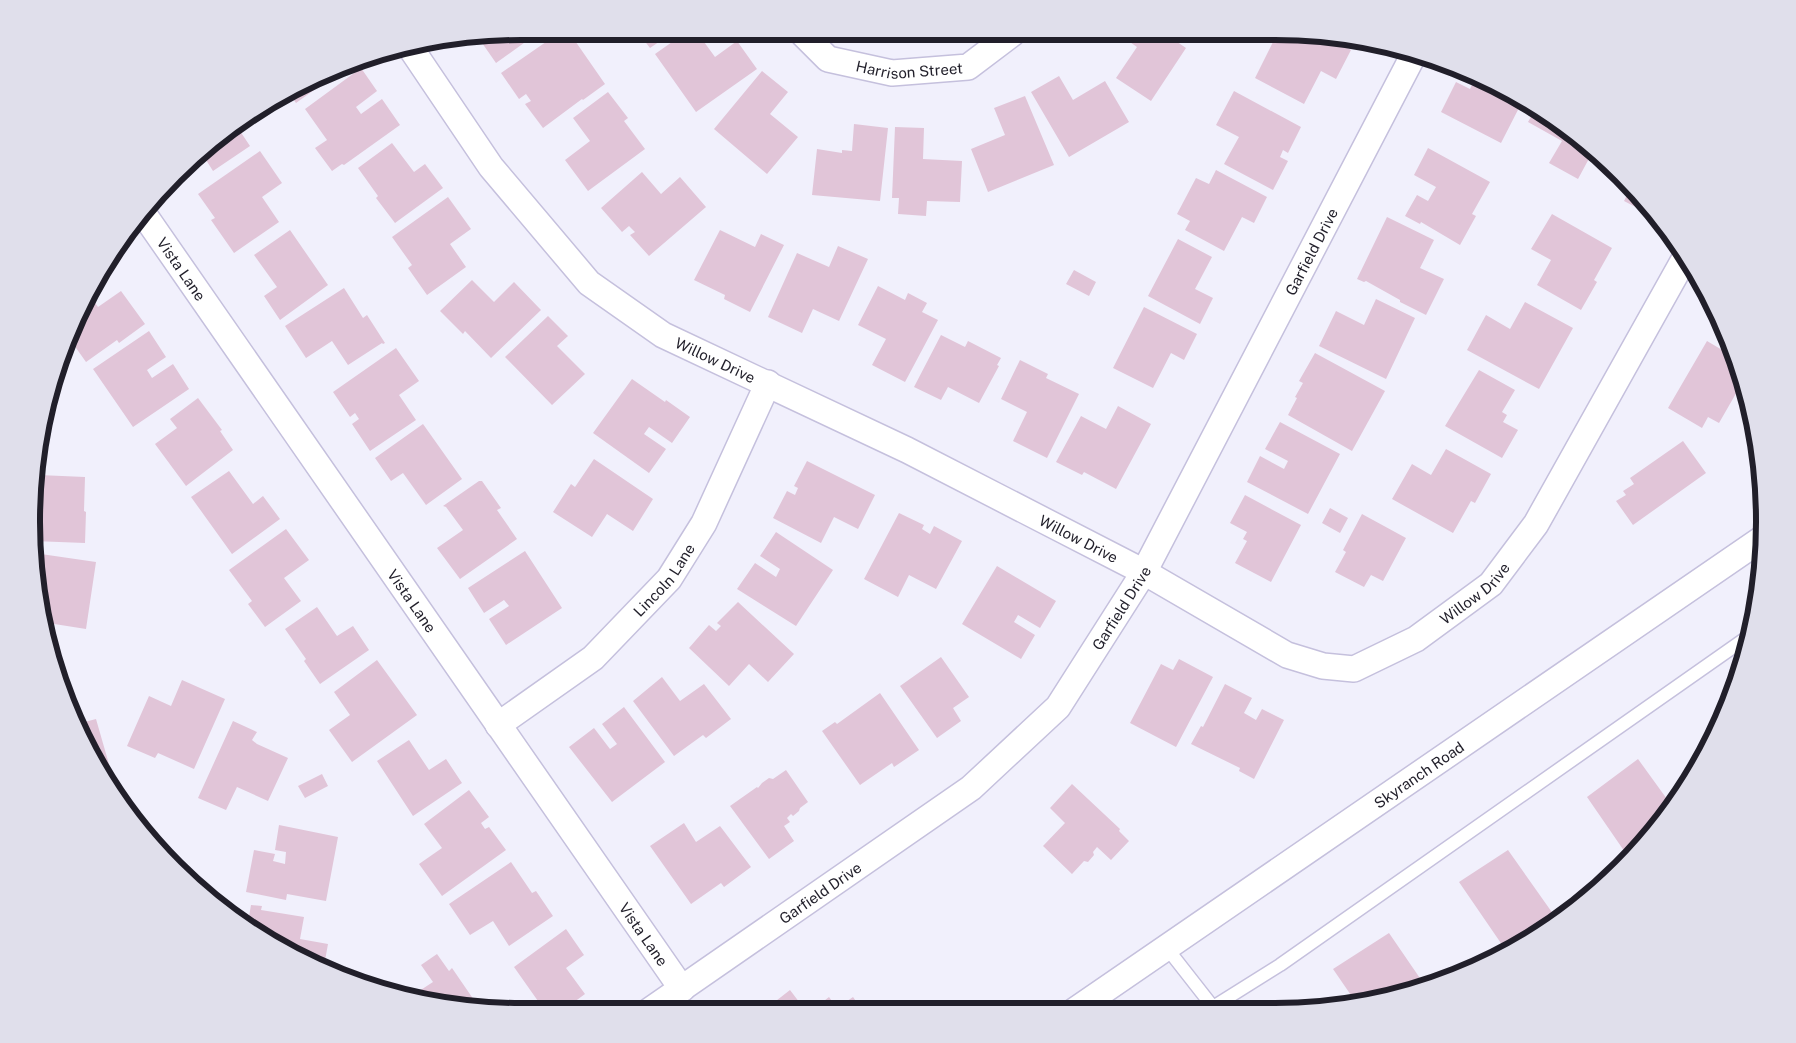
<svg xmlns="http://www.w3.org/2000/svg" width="1796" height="1043" font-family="'Public Sans',sans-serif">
	<rect width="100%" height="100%" fill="#f1f0fc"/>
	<path fill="#e1c5d8" d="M1278,32H1307L1322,35L1351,50L1336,79L1321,71L1304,104L1255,78Z
		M1117,33H1164L1186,48L1151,101L1116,78L1137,47Z
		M487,35H535L496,63L480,40Z
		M556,35H571L605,84L583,100L582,99L543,128L525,104L531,101L526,94L519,99L501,73Z
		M640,35H669L650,48Z
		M682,35H699L715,57L737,41L757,69L696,112L655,54Z
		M361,68L377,91L356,107L361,114L382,99L400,125L344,165L342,164L332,171L315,148L327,140L305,109Z
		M762,71L788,92L770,114L798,137L767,174L714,129Z
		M328,72L332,77L296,103L288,92L304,82Z
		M1059,76L1073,100L1105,81L1129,122L1069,157L1031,92Z
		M1475,78L1522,102L1501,143L1441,112L1456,82L1470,89Z
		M1234,91L1301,127L1288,153L1283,150L1280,157L1288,161L1273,190L1224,164L1239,137L1216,125Z
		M608,92L628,118L624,121L645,149L588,191L565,160L590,141L573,118Z
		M1025,96L1054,165L988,192L971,149L1005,135L994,108Z
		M1536,108L1547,114L1591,150L1592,153L1578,179L1549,163L1562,141L1528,122Z
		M854,124L888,128L880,201L812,195L817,149L842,153V150L852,151Z
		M236,125L250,146L213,171L201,152L223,132Z
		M895,127L924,128L923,159L962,161L960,202L927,201L926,216L898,214L899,198H892Z
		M392,143L414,172L425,164L443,188L395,223L376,198L378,196L358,168Z
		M1428,148L1490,182L1472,214L1476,216L1460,245L1421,222L1420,224L1405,216L1417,195L1428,201L1436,187L1414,175Z
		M260,151L282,183L262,197L279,222L234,253L211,220L215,218L198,194Z
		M1216,170L1267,197L1254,223L1242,217L1224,251L1185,230L1190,221L1177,214L1196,178L1209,184Z
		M642,172L661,194L680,177L706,207L649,256L630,235L635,232L629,226L622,232L601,208Z
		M1631,187L1653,214V216L1624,201Z
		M448,197L471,229L450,244L466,267L427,295L408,268L412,265L392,237Z
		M1552,214L1612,248L1594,280L1597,282L1581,310L1537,285L1551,260L1531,249Z
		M1387,217L1434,240L1420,268L1444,279L1426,315L1400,302V300L1366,281L1364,282L1357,279Z
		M290,230L328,285L280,320L264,296L277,287L254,255Z
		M720,230L755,247L761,234L784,245L750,312L724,299L725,295L694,280Z
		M1178,239L1212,257L1195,289L1213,298L1200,324L1148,296Z
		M838,246L868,259L839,321L813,309L802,333L768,317L797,253L829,267Z
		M1074,270L1096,282L1089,296L1066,284Z
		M472,280L494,302L514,282L541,310L491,358L465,331L463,334L440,311Z
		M878,286L905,300L908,293L927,303L922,312L938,320L905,382L872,365L886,339L858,325Z
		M344,288L363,318L367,315L385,343L383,344L382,343L348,365L332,341L306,358L285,326Z
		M121,291L145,324L119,343L117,340L86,362L69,338L82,305L88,293L98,307Z
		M1376,299L1415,318L1386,379L1319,346L1336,311L1364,325Z
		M1525,302L1573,328L1539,389L1467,350L1486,315L1510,329Z
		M1144,307L1197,334L1184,360L1171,353L1153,388L1113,368Z
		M548,316L568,336L557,346L585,374L552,405L505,357Z
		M149,331L166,357L147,370L152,378L173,364L189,389L133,427L93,369Z
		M941,335L965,347L968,341L1001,358L997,365L999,366L979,403L948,387L941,400L914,387Z
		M1707,341L1734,357L1742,383L1719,423L1708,417L1702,428L1668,408Z
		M396,348L419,381L399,395L416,420L370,451L352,424L359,419L355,413L350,417L333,392Z
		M1315,353L1385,391L1352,451L1288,415L1297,398L1295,397L1303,383L1299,381Z
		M1020,360L1048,374L1046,378L1079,394L1047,458L1013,441L1027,412L1001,399Z
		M1479,370L1515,390L1502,412L1507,415L1503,422L1518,430L1502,458L1445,426Z
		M632,379L665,402L666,400L690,417L672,443L649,427L644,434L666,449L649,473L593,433Z
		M198,398L222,430L220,431L233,450L186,486L155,444L177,428L170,419Z
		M1118,406L1151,424L1116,489L1084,472L1082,475L1056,462L1081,416L1106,429Z
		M1280,422L1340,454L1308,514L1247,482L1260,456L1284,469L1288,461L1265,449Z
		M423,424L462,479L426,505L403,473L391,481L375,458Z
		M1683,441L1706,473L1633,525L1616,501L1626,495L1623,491L1634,484L1630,478Z
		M1446,449L1491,474L1475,503L1471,501L1453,533L1392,499L1412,464L1431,475Z
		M594,459L653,499L633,531L607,514L592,537L553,512L571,484L575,487Z
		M807,461L875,495L858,529L834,517L821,543L773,518L787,491L795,495L798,488L794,486Z
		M229,471L253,504L263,496L280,519L232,554L191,497Z
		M39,475L85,477L84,511L86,512L85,543L33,541L31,522L33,507H37Z
		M479,481H482L501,508L497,510L517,539L460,579L437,548L463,530L446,507L443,506Z
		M1245,495L1301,525L1271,582L1235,563L1247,541L1243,539L1247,532L1230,523Z
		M1330,508L1348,518L1340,533L1322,523Z
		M899,513L924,525L922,529L930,534L934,526L962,541L936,589L909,575L898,597L864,579Z
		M1362,514L1406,538L1383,581L1371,575L1364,587L1335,572L1346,552L1343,550Z
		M286,529L309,560L284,578L301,601L265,627L248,604L252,601L229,570Z
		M776,532L833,570L796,626L737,589L755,563L776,577L780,569L760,556Z
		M525,551L562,608L506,645L489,619L509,606L504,600L484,613L468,588Z
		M34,553L96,562L86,629L48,623L47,628H44L39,601H42L43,590L38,589Z
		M997,566L1056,601L1040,628L1018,615L1014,622L1035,635L1021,659L962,624Z
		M738,602L794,654L768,682L749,664L729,686L689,648L709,625L716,631L721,626L717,623Z
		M317,607L337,636L353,626L369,650L320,684L304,661L306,659L285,629Z
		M941,657L969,697L953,708L961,721L937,738L900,686Z
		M1179,659L1213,677L1176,747L1130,723L1161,664L1173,670Z
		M377,660L417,715L352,762L329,730L350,715L334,692Z
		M662,677L680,701L704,684L731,719L706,738L703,735L674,756L633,701Z
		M182,680L225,699L194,769L158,753L155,758L127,746L149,696L171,706Z
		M1225,684L1252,698L1244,713L1256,720L1262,709L1284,720L1254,779L1239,771L1240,768L1191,744L1201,726L1203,727Z
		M880,693L919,750L894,767L892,763L860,785L822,731L835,722L837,724Z
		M1730,699L1728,709L1724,715L1719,707Z
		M624,707L665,762L612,802L569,747L594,728L610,749L617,744L602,724Z
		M96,719L117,792L114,793L97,766L77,724Z
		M233,721L257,732L252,740L257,744L288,758L268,801L237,787L226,810L198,798Z
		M409,740L429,770L446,759L462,783L413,816L377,761Z
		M1638,759L1672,806L1629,858L1587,797Z
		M786,770L808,802L800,808L799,811L793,816L791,814L787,818L790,822L784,826L794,841L769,859L730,806L757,787L758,788L762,783L769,778L773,779Z
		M322,774L328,786L305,798L298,786Z
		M1072,784L1120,829L1119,831L1129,841L1111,860L1097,847L1093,852L1094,855L1088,862L1084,861L1072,874L1043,846L1065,823L1050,808Z
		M469,790L489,817L481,823L485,829L489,827L506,850L442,896L419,864L442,848L424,824Z
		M684,823L696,842L720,826L751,867L724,887L721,883L691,904L650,846Z
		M279,825L338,837L326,901L287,894L286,900L246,892L254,850L275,854L273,861L285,864L286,852L275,850Z
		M1508,850L1556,918L1520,946L1507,952L1459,882Z
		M511,862L532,893L536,891L553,916L509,946L493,921L470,935L449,904Z
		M251,905L262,906L261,910L304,917L300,939L328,944L324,966L247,928Z
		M566,929L584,955L566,968L585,994L562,1011H545L514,967Z
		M1389,933L1426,987L1355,1001L1333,969Z
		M437,954L449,971L452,968L476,1003L480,1000L486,1010L413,995L433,982L421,965Z
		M790,990L806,1011H763Z
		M829,997L837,1008L853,997L863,1011H811Z"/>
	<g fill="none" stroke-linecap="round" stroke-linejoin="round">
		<g stroke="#c5c0dd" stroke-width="15">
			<path id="lane" d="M1166,947L1213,1007L1280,965L1749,636"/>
		</g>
		<g stroke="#c5c0dd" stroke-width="28">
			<g id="street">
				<path id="s1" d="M803,34L828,59L892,73L968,67L1013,33"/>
				<path id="s2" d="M410,47L491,167L589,283L663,335L907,450L1144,572L1287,655L1323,666L1354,669L1416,639L1491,584L1536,524L1686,256"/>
				<path id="s3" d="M143,213L682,989"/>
				<path id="s4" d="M498,725L593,658L669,579L704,523L768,383"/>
				<path id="s5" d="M649,1011L971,788L1058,707L1144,572L1414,54"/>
				<path id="s6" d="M1074,1011L1763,538"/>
			</g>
		</g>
		<use href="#lane" stroke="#fff" stroke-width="12"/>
		<use href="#street" stroke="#fff" stroke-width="25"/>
	</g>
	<g text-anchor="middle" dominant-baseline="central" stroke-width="5" stroke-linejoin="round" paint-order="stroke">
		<g font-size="15" fill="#211f2a" stroke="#f1f0fc">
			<text stroke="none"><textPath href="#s1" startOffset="118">Harrison Street</textPath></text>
			<text stroke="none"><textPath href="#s5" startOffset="1032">Garfield Drive</textPath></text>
			<text stroke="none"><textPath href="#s3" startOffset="68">Vista Lane</textPath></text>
			<text stroke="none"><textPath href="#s2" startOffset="445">Willow Drive</textPath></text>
			<text stroke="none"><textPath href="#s2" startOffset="850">Willow Drive</textPath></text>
			<text stroke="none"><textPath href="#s4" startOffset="222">Lincoln Lane</textPath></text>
			<text stroke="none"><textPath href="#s2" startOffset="1301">Willow Drive</textPath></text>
			<text stroke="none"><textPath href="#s3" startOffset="472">Vista Lane</textPath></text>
			<text stroke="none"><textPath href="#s5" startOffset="628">Garfield Drive</textPath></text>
			<text stroke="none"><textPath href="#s6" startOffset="418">Skyranch Road</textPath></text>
			<text stroke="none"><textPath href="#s5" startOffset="208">Garfield Drive</textPath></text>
			<text stroke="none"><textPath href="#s3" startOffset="878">Vista Lane</textPath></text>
		</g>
	</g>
	<path d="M0 0H1796V1043H0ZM521 40H1275A481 481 0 0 1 1756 521V522A481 481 0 0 1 1275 1003H521A481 481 0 0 1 40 522V521A481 481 0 0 1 521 40Z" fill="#e0dfeb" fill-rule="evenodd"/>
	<path fill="none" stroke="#211f2a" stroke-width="6" d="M521 40H1275A481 481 0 0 1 1756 521V522A481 481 0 0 1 1275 1003H521A481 481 0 0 1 40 522V521A481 481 0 0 1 521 40Z"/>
</svg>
